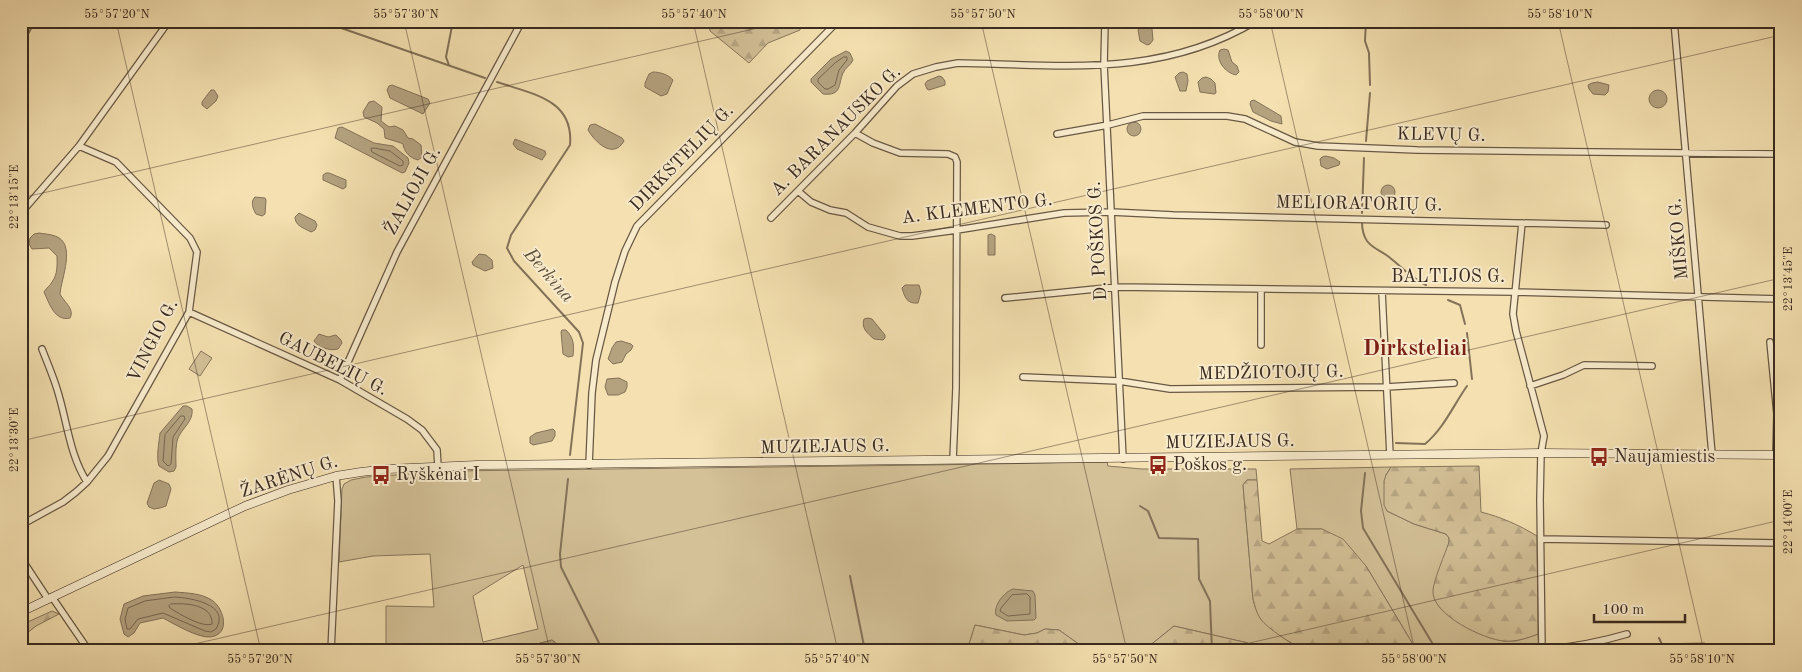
<svg xmlns="http://www.w3.org/2000/svg" width="1802" height="672" font-family="'Old Standard TT',serif">
	<defs>
		<pattern id="forest-firs" width="22" height="20" patternUnits="userSpaceOnUse" patternTransform="scale(1.25)"><rect width="22" height="20" fill="#d4c198"/><path d="M5 1l3.5 6h-7zM16 11l3.5 6h-7z" fill="#b7a683"/></pattern>
	</defs>
	<rect width="100%" height="100%" fill="#f4e0b0"/>
	<filter id="stains"><feTurbulence type="fractalNoise" baseFrequency=".004" numOctaves="4"/><feColorMatrix values="0 0 0 0 .2 0 0 0 0 .09 0 0 0 0 .02 0 0 0 .5 -.17"/></filter>
	<radialGradient id="worn" r=".72"><stop offset=".6" stop-color="#630" stop-opacity="0"/><stop offset="1" stop-color="#630" stop-opacity=".3"/></radialGradient>
	<path fill="#d4c198" stroke="#86765c" fill-rule="evenodd" d="M201,351L212,358L200,376L189,369Z
		M1107,462L1108,466L1142,469H1256L1257,480H1247L1243,485L1253,599C1258,623 1275,631 1293,645L1287,651H1249L1248,643L1174,626L1143,651H1104L1080,645L1059,630L1045,629L1037,633L1024,635L975,625L967,651H559L557,644L552,640L533,645L529,651H386V606L434,607L430,554L373,556L339,562L342,489L344,484L351,480L366,477L452,471L930,465ZM523,565L538,629L483,642L473,596Z
		M1391,467L1386,475L1387,511L1414,524L1446,534L1449,538V542L1502,641H1516L1538,634L1539,651H1417L1366,566L1322,529H1297L1290,469Z
		M1705,643L1706,651H1652L1653,644Z"/>
	<path fill="url(#forest-firs)" stroke="#86765c" d="M709,21H802L800,30L768,43L749,63L710,31Z
		M1479,466L1481,512C1501,517 1519,525 1537,536L1538,634C1528,638 1516,642 1504,641C1485,640 1430,614 1433,590C1434,579 1445,554 1449,542V538L1446,534L1414,524L1387,511L1384,505V481L1386,475L1391,467Z
		M1247,480H1257L1262,541L1269,544L1297,529H1322L1343,539L1366,566L1417,651H1306C1294,645 1267,629 1260,618C1256,612 1255,606 1253,599L1243,485Z
		M52,611L59,614L36,626L21,638V625Z
		M975,625L1024,635L1037,633L1045,629L1059,630L1080,645L1104,651H967Z
		M1174,626L1248,643L1249,651H1143Z"/>
	<path fill="#b4a27f" stroke="#837259" d="M1143,23H1146L1152,29L1153,40L1150,44L1147,45L1140,41L1138,30Z
		M1224,49L1228,50L1232,62L1237,66L1239,72L1236,75C1226,73 1215,61 1220,50Z
		M846,51L850,53L853,60C851,65 845,68 843,73C838,85 842,96 823,94L811,82V79L831,59Z
		M653,72C660,72 669,75 673,80L667,94L661,96L645,87V83L649,74Z
		M1183,72L1187,74L1188,81L1186,91H1180L1175,77L1179,73Z
		M939,76L942,77L945,81V85L929,90L927,89L925,84L927,81Z
		M1206,77L1211,79L1215,83L1216,93L1214,94L1200,92L1198,82L1202,78Z
		M1598,82L1609,85L1608,92L1605,95L1593,94L1589,89L1588,85L1592,83Z
		M392,85L428,99L430,103L423,114L390,98L387,90L389,86Z
		M211,90H214L218,96L216,101L207,109L202,105V102Z
		M1649 99a9 9 0 1 1 18 0a9 9 0 1 1-18 0Z
		M1254,100L1281,116L1282,124L1271,121L1253,112L1250,104L1251,101Z
		M374,101L382,107L381,121L389,127L395,126L403,130L408,138L413,139L421,145L422,157L418,160C410,158 404,152 403,144L401,143L385,138L384,129L377,123L364,117L363,112L369,102Z
		M1127 129a7 7 0 1 1 14 0a7 7 0 1 1-14 0Z
		M595,124L622,138L624,141C613,160 595,142 588,130L590,125Z
		M342,127L374,143L393,146L408,158L409,163L405,172L402,173L335,138L338,128Z
		M515,139L545,151L546,154L542,160L517,149L513,144Z
		M1326,156L1334,158L1340,162L1339,165L1327,169L1321,166L1320,159L1322,157Z
		M326,173H329L346,180V187L343,189L323,180V175Z
		M1381 192a7 7 0 1 1 14 0a7 7 0 1 1-14 0Z
		M255,197L265,198L266,200L265,214L262,216L256,214C253,209 250,202 255,197Z
		M299,213L315,221L317,225L315,230L311,232C304,228 295,226 295,217Z
		M39,233C44,234 50,234 55,236C77,243 61,279 60,294C64,302 75,309 70,318C55,322 49,303 44,292C47,287 50,286 52,282C58,274 57,265 57,256L49,248L32,249L29,244L30,238L34,234Z
		M991,234L995,236V255H988V235Z
		M479,254L486,255L492,260L493,268L485,271L473,265L472,262Z
		M905,285H919L921,292L918,303C907,304 905,298 902,288Z
		M868,318L872,319L885,335V338L883,340L874,339C867,333 861,328 864,319Z
		M562,330H566C574,338 574,345 573,356L568,357L563,354L561,332Z
		M319,334L328,337L336,335L341,340L342,343L338,349C330,351 319,348 314,341Z
		M621,341L631,344L633,346L631,350L626,354L622,362L613,364L608,359L612,348L616,342Z
		M619,378L627,382V387L625,392L618,395H608L605,387L607,379Z
		M183,406H187L192,409C194,421 182,428 178,438C175,446 176,459 176,467L174,471L169,472L159,466C156,457 159,443 160,433Z
		M553,429L555,431V436L552,441L533,445L530,443V437L536,433Z
		M159,480L169,484L171,489L166,506L160,508L154,509L149,507L147,503L154,483Z
		M1013,589L1033,591L1035,595L1036,618L1034,620L1007,621L996,615C993,606 1004,592 1013,589Z
		M175,592C187,593 202,593 213,601C224,609 231,635 210,637C198,638 174,624 163,618L140,623L134,633L128,637L124,634L120,619L124,604L143,596Z
		M552,640L557,644L559,651H529L533,645Z"/>
	<g fill="none" stroke-linecap="round" stroke-linejoin="round">
		<path stroke="#766650" stroke-width="1" d="M844,57H847V60L839,70L835,85L828,89H825L818,82V79L835,63Z
			M374,148L390,151L403,161V165L400,166L372,152L371,149Z
			M181,416H184L185,419L173,437L171,464L168,466L163,461L165,435Z
			M1027,594L1030,597V614L1008,616L1000,611L1001,608L1012,595Z
			M175,597C190,598 231,604 216,629L211,632L205,631L163,613L138,619L130,629H127L125,619L128,608L145,601Z
			M171,604C185,603 213,604 212,624C203,628 179,614 170,608L169,606Z"/>
		<path stroke="#837259" stroke-width="2" d="M321,21L485,78
			M1366,21L1365,41L1369,53L1370,85
			M21,46L32,27L38,21
			M449,65L446,57L453,21
			M497,82C532,94 574,99 570,145L511,235L507,248L514,261L579,332L583,343L570,455
			M1366,141L1370,93
			M1362,213L1364,158
			M1362,222C1362,229 1363,235 1367,241C1373,249 1382,251 1389,257C1403,268 1410,277 1426,285
			M1448,300L1460,305L1465,324
			M1467,333L1472,379
			M1396,443L1425,444C1444,428 1453,406 1467,386
			M1365,473L1361,511L1363,528L1437,651
			M568,479L560,554L561,567L603,651
			M1140,506L1148,511L1159,538L1198,539L1199,579L1210,601L1212,651
			M850,576L865,651
			M1659,638L1665,651"/>
		<g stroke="#685844" stroke-width="8">
			<path id="street" d="M1105,21L1104,65L1123,459
				M1674,21L1712,454
				M855,133L873,143L900,153L948,154L955,157L957,162L956,388L953,460
				M1057,134L1108,125L1143,116H1227L1245,119L1295,142L1318,146L1417,150L1781,154
				M798,191L811,202L830,210L846,213L868,227L900,236H912L957,230L1064,213L1111,212L1173,215L1606,225
				M21,213L79,146L169,21
				M771,218L855,133L897,86L913,74L936,67L958,63C1064,65 1161,78 1256,21
				M1522,223L1513,314L1516,331L1544,436L1541,453L1540,499L1542,651
				M1261,289V345
				M1382,292L1390,455
				M1005,298L1116,287L1515,292L1781,299
				M189,312L340,380L407,419L422,430L437,450L438,467
				M1770,342L1777,414L1776,455
				M42,349C47,362 53,376 57,389C67,420 69,454 87,482
				M1023,377L1119,381L1170,389L1386,387L1454,383
				M340,380L397,252L522,21
				M1530,386L1563,375L1584,365L1652,366
				M589,465L592,393L596,360L615,282L625,251L637,226L838,21
				M21,525L63,502L76,492L87,482L108,456L189,312L197,252L190,238L116,162L79,146
				M1541,539L1781,543
				M21,558L48,599
				M52,597L89,651
				M1542,650C1572,647 1597,643 1627,634
				M331,651L338,501L336,476"/>
		</g>
		<g stroke="#392a20" stroke-width="9">
			<path id="secondary" d="M21,612L245,506L288,490L336,476L361,472L388,469L477,465L1541,453L1781,455"/>
		</g>
		<use href="#street" stroke="#f8ebcc" stroke-width="5.5"/>
		<use href="#secondary" stroke="#f8ebcc" stroke-width="8"/>
	</g>
	<path fill="none" stroke="#392a20" stroke-width="1" stroke-opacity="0.45" d="M116,21L261,651M404,21L550,651M693,21L838,651M981,21L1127,651M1270,21L1415,651M1558,21L1704,651M21,198L788,21M21,441L1781,35M164,651L1781,278M1215,651L1781,520"/>
	<defs>
		<g id="bus-bare" transform="scale(1.5)"><path d="M-5-6H5V4H4V6H2V4H-2V6H-4V4H-5ZM-3.5-4V0h7V-4ZM-3.5 1.2v1.5H-2V1.2ZM2 1.2v1.5H3.5V1.2Z" fill="#8f2418" stroke="#f8ebcc" stroke-width="2.5" paint-order="stroke"/></g>
	</defs>
	<g fill-rule="evenodd">
		<use href="#bus-bare" x="1599" y="457"/>
		<use href="#bus-bare" x="1158" y="465"/>
		<use href="#bus-bare" x="381" y="475"/>
	</g>
	<g text-anchor="middle" dominant-baseline="central" stroke-width="4" stroke-linejoin="round" paint-order="stroke">
		<g font-size="18" fill="#392a20" stroke="#f8ebcc">
			<text transform="translate(836 131) rotate(-45)">A. BARANAUSKO G.</text>
			<text transform="translate(1441 135) rotate(1)">KLEVŲ G.</text>
			<text transform="translate(682 158) rotate(-46)">DIRKSTELIŲ G.</text>
			<text transform="translate(413 191) rotate(-61)">ŽALIOJI G.</text>
			<text transform="translate(1359 204) rotate(1)">MELIORATORIŲ G.</text>
			<text transform="translate(977 209) rotate(-7)">A. KLEMENTO G.</text>
			<text transform="translate(1679 239) rotate(-95)">MIŠKO G.</text>
			<text transform="translate(1098 241) rotate(-93)">D. POŠKOS G.</text>
			<text x="1448" y="277">BALTIJOS G.</text>
			<text transform="translate(153 341) rotate(-63)">VINGIO G.</text>
			<text transform="translate(333 364) rotate(27)">GAUBELIŲ G.</text>
			<text transform="translate(1271 373) rotate(-1)">MEDŽIOTOJŲ G.</text>
			<text transform="translate(1230 442) rotate(-1)">MUZIEJAUS G.</text>
			<text transform="translate(825 447) rotate(-1)">MUZIEJAUS G.</text>
			<text transform="translate(289 477) rotate(-18)">ŽARĖNŲ G.</text>
		</g>
		<g font-size="18" fill="#392a20" stroke="#f8ebcc" text-anchor="start">
			<text x="1614" y="457">Naujamiestis</text>
			<text x="1173" y="465">Poškos g.</text>
			<text x="396" y="475">Ryškėnai I</text>
		</g>
		<g font-size="19" font-style="italic" fill="#5e4e3c" stroke="#f8ebcc">
			<text transform="translate(548 276) rotate(49)">Berkina</text>
		</g>
		<g font-size="22" font-weight="bold" fill="#7a1f14" stroke="#f8ebcc">
			<text x="1415" y="349">Dirksteliai</text>
		</g>
	</g>
	<rect width="1802" height="672" fill="none" stroke="#f4e0b0" stroke-width="55"/>
	<path d="M1594 614v8h91v-8" fill="none" stroke="#392a20" stroke-width="2.5"/>
	<text x="1602" y="614" font-size="15" fill="#392a20" stroke="#f8ebcc" stroke-width="4" paint-order="stroke">100 m</text>
	<rect x="28" y="28" width="1746" height="616" fill="none" stroke="#392a20" stroke-width="2"/>
	<g font-size="12" text-anchor="middle" fill="#392a20">
		<text x="117" y="18">55°57'20"N</text>
		<text x="406" y="18">55°57'30"N</text>
		<text x="694" y="18">55°57'40"N</text>
		<text x="983" y="18">55°57'50"N</text>
		<text x="1271" y="18">55°58'00"N</text>
		<text x="1560" y="18">55°58'10"N</text>
		<text transform="translate(14 197) rotate(-90)" y="4">22°13'15"E</text>
		<text transform="translate(1788 279) rotate(-90)" y="4">22°13'45"E</text>
		<text transform="translate(14 440) rotate(-90)" y="4">22°13'30"E</text>
		<text transform="translate(1788 522) rotate(-90)" y="4">22°14'00"E</text>
		<text x="260" y="663">55°57'20"N</text>
		<text x="548" y="663">55°57'30"N</text>
		<text x="837" y="663">55°57'40"N</text>
		<text x="1125" y="663">55°57'50"N</text>
		<text x="1414" y="663">55°58'00"N</text>
		<text x="1702" y="663">55°58'10"N</text>
	</g>
	<rect width="100%" height="100%" filter="url(#stains)"/>
	<rect width="100%" height="100%" fill="url(#worn)"/>
</svg>
